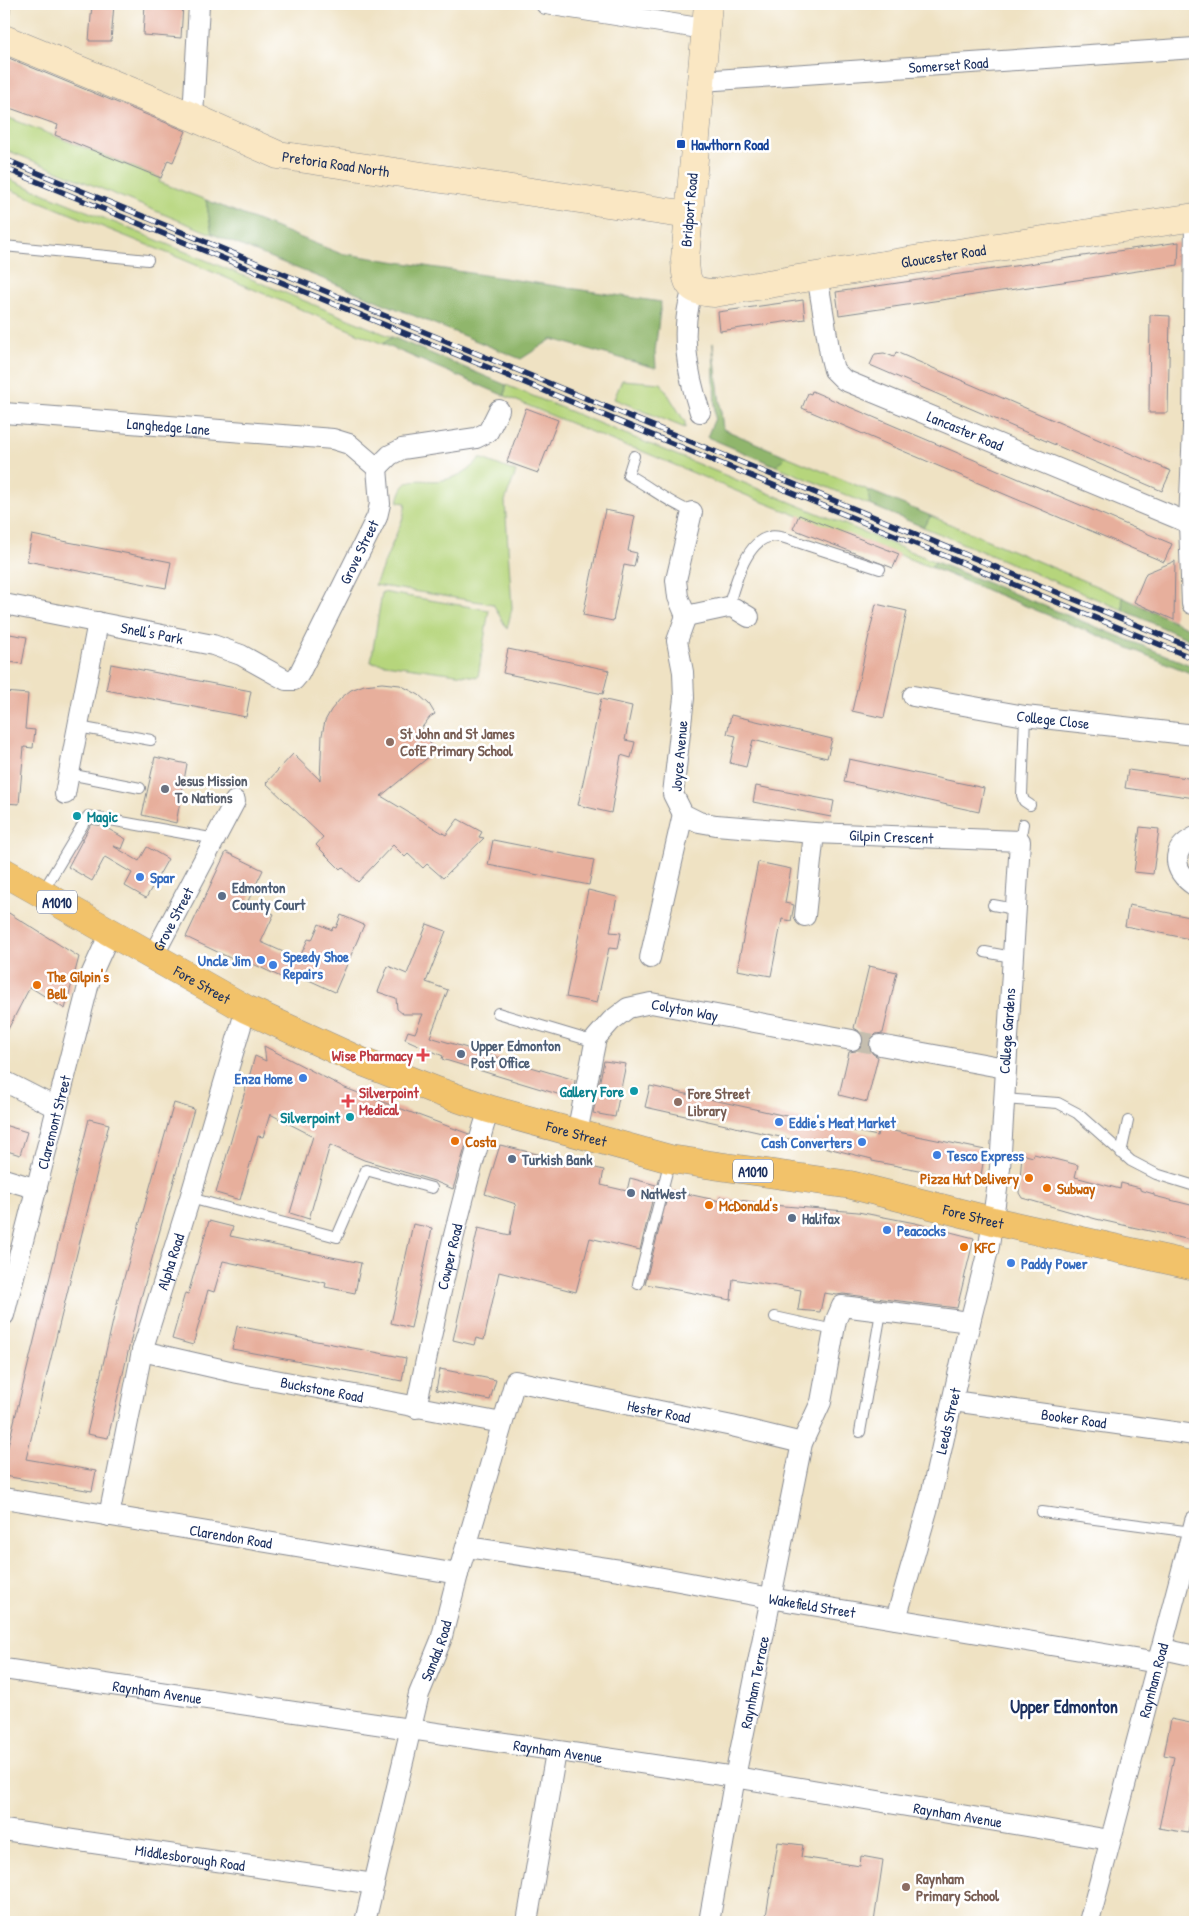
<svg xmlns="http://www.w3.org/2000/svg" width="1199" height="1926" font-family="'Patrick Hand',sans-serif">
	<rect width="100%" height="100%" fill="#fff"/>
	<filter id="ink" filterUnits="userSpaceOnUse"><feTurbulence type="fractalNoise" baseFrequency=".02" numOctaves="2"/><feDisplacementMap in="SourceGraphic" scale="10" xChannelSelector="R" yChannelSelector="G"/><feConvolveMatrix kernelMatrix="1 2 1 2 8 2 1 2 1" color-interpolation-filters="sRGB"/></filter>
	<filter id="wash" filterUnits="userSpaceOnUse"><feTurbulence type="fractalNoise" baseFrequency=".0096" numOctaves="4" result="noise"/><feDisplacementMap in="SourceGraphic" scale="20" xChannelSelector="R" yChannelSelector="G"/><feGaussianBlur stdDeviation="1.12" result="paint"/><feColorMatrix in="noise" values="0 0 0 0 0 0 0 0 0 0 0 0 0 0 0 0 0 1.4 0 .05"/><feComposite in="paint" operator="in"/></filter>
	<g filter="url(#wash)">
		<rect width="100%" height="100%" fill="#efe2c3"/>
		<path fill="#b6d57c" stroke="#68826d" d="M4,116L161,178L159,182L206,200L212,234L4,149Z
			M4,177L392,337L383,344L177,257L4,187Z
			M622,380L661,383L685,422V428L614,399Z
			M506,385L936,562L930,567L755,499L637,449L625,446L505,396Z
			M786,456L868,490L870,505L776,466Z
			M480,458L516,472L505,501L512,608L507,629L493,604L375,585L403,518L406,503L398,502C404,470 421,484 443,480C459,477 470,470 480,458Z
			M931,516L1122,597L1123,610L923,527Z
			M382,592L489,610L478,677L371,662Z"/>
		<path fill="#90b66c" stroke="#567265" d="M206,200L339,253L661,302L655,352L656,368L552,339L521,359L212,234Z
			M392,337L506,385L505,396L383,344Z
			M713,343L723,429L786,456L776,466L707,437L715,418Z
			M868,490L931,516L923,527L870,505Z
			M936,562L1195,667V675L930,567Z
			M1122,597L1195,631V642L1123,610Z"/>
		<g id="blocks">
			<path fill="#e7af9c" d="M92,4H114L111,41H89Z
				M145,4H183L181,38L143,35Z
				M4,56L186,131L173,162L168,160L161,178L55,135L58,125L4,106Z
				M1179,242L1178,265L839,315L836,292Z
				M803,300L805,319L720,331L718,312Z
				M1150,315L1170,316L1168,413H1149Z
				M896,352L1171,471L1162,491L870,365L875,354L884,353L894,357Z
				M812,391L1172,544L1164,562L802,408L808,393L811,394Z
				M526,408L558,420L538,473L507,462Z
				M605,510L635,516L628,551L637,553L634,567L624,565L613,621L583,615Z
				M799,515L899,554L893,568L793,529Z
				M32,535L171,562L166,588L27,561Z
				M1175,561L1174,620L1134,602L1146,573Z
				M876,604L907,611L884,718L852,711Z
				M4,633L27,637L22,664L4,661Z
				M508,649L609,670L603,694L503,673Z
				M111,664L251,691L246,717L106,690Z
				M382,683L400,685L419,695L429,704L435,714L430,717L420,730L436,751L381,796L446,835L458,819L482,832L479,837L484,838L443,878L427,864L423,868L408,854L405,857L393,845L358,882L342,867L340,869L316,845L323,837L266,783L293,754L320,780L322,735L325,721L331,710L341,698L351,690L364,685Z
				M4,692L28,694L25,729L35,730L33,748L24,747L19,804L4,803Z
				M601,699L632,706L625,740L635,742L631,758L621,755L611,813L578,805Z
				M731,715L832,739L827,758L753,740L746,767L730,763L736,736L727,734Z
				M155,757L187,764L176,823L142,815Z
				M849,759L984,788L979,812L844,782Z
				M1128,770L1195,779V798L1125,788Z
				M756,786L834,801L831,817L753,802Z
				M91,824L103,826L126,839L122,849L113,846L139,861L147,847L168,859L146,898L125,886L132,873L105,857L92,881L68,867Z
				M1140,827L1159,829L1153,874L1134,872Z
				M493,840L594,860L589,885L488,865Z
				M226,852L263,870L248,901L274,914L261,942L299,959L308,939L312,940L319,924L332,930L333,927L336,928L341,915L364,925L335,992L289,971L285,979L251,963L249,967L186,937Z
				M758,862L791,869L785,903L794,905L791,921L782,919L771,976L737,970Z
				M588,890L617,897L610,932L621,933L618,949L609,948L597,1003L566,997Z
				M1129,905L1195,918V940L1125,926Z
				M4,910L79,957L65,1009L30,987L4,1037Z
				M427,924L446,931L426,982L448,990L430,1037L575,1080L573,1092L564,1096L442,1059L443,1056L405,1039L408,1031L415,1033L423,1014H403L397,1009L396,998L378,992L388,966L407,974Z
				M869,966L897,972L883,1033L876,1034L868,1042L869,1049L873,1054L878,1057L867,1102L839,1095L849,1052L856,1051L864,1043L863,1036L859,1031L854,1028Z
				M264,1046L345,1088L469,1134L453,1189L434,1181L364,1160L330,1145L309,1219L290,1213L313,1136L270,1114L263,1137L258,1136L240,1200L216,1193L255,1056L266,1061Z
				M604,1061L626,1064L615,1117L593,1113Z
				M650,1086L877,1136L879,1128L985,1150L980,1182L872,1161V1159L807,1143L645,1107Z
				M174,1103L194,1109L139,1305L108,1438L87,1434L118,1299Z
				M89,1119L109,1124L26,1459L96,1471L92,1491L4,1476V1462Z
				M4,1125L27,1132L20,1155L4,1150Z
				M500,1145L604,1170L601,1185L627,1191L630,1178L656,1185L640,1250L590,1238L576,1292L499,1272L484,1340L476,1338L474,1345L453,1340L478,1228L510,1235L516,1204L485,1194Z
				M1022,1154L1033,1157L1034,1154L1078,1165L1075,1177L1120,1189L1121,1183L1140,1188V1190L1154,1194V1196L1195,1206V1241L1096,1219L1022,1198L1019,1193Z
				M669,1190L720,1201V1197L772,1205L858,1212L915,1223L974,1238L957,1308L843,1294L837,1295L824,1293L820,1312L798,1310L801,1290L758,1283L733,1279L731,1300L645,1284Z
				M209,1221L233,1227L230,1236L361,1263L355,1293L325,1287L326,1283L223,1261L214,1292L208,1290L193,1345L172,1339L185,1293L188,1294Z
				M413,1224L432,1228L411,1328L391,1323Z
				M237,1326L406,1358L402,1381L232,1349Z
				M440,1369L496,1380L490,1400L436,1390Z
				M1171,1719L1195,1724V1795L1188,1833L1159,1828L1174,1757L1164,1755Z
				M778,1842L803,1845L801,1857L860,1866L861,1856L883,1860L874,1922H765Z"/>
		</g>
	</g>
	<g filter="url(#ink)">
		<use href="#blocks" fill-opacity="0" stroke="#858890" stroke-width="1"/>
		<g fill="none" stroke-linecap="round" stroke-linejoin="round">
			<path stroke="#c5beaf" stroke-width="20" stroke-dasharray="20 10" stroke-linecap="butt" d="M852,1040L880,1045"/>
			<g stroke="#858890" stroke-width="12">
				<path id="lane" d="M4,16L5,4
					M4,246L148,260
					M634,456L628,475C650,487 669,503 692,512
					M728,607C734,588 745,542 769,537C774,535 779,537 785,538L880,569
					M1025,716L1022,795L1024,801L1030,805
					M78,727L151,740
					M69,774L140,788
					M1020,841L1023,824
					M42,893L88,816L216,839
					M993,905L1015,909
					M985,952L1012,957
					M498,1013L585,1039L596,1038
					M1003,1099L1058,1103L1077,1113L1131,1161L1156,1174L1195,1186
					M1121,1153L1128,1121
					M190,1198L337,1237L366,1170L432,1188
					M638,1284L670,1160
					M775,1317L834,1330
					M860,1432L881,1312
					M1042,1512L1192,1532"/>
			</g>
			<g stroke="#858890" stroke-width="22">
				<g id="street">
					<path d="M546,4L705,29"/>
					<path id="s1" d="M701,81L1195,48"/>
					<path d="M193,117L199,4"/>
					<path id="s2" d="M817,275L830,354L834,370L844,380L1189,523"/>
					<path d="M693,289C679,330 687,372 700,412"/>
					<path id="s3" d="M4,413L333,439L349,444L377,468L380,504L377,517L299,674L294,680H286L241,655L213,645L4,604"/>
					<path d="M377,468L390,455L402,449L476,438L488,432L499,410"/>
					<path d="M1192,604L1189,523L1193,428L1195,217"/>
					<path id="s4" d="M686,616L677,641L683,672L684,698L673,794L683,814L699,822L716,825L814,833L1020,841L1000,1168L989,1246L970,1322L930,1500L896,1619"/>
					<path d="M686,616L678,597L676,580L692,512"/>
					<path d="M686,616L728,607L734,608L749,617"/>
					<path id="s5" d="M913,696L1025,716L1195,735"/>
					<path d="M65,794L98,622"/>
					<path d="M1195,837C1169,850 1173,871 1195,886"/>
					<path d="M805,916L814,833"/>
					<path id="s6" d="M153,956L235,801"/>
					<path d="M650,958L683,814"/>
					<path d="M880,1045L1005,1068"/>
					<path d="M4,1081L57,1108"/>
					<path id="s7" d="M577,1133L596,1038L611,1021L628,1008L651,1003L852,1040"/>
					<path d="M4,1179L37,1189"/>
					<path id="s8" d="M4,1315L91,975L110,933"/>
					<path id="s9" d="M142,1351L238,1373L502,1423"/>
					<path id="s10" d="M953,1401L1195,1435"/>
					<path id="s11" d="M416,1408C437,1307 458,1207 489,1109"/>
					<path id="s12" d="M4,1498L458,1574"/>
					<path id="s13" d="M109,1516L142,1351L190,1198L246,1009"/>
					<path id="s14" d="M467,1547L620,1570L770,1598L1158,1663"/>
					<path d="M1163,1649L1195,1656"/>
					<path id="s15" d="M4,1669L735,1777L1110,1840"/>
					<path id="s16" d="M4,1830L374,1884"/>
					<path id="s17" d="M365,1922L419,1694L441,1640L458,1574L515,1381L732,1426L802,1443"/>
					<path d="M527,1922L556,1752"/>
					<path id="s18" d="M709,1922L735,1777L802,1443L821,1402L836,1320L842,1306L970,1322"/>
					<path id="s19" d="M1089,1922L1195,1521"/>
				</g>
			</g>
			<g stroke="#858890" stroke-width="29">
				<g id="secondary">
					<path id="s20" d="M708,4L685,259C686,283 688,292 714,293L932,257L1195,217"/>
					<path id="s21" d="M4,39L193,117L278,155L689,215"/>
				</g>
			</g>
			<g stroke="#858890" stroke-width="29">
				<g id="primary">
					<path id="s22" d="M4,872L246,1009L360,1061L437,1091L489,1109L670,1159L851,1185L993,1221L1195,1266"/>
				</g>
			</g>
			<use href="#lane" stroke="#fff" stroke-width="10"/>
			<use href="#street" stroke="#fff" stroke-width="20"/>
			<use href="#secondary" stroke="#fae7c3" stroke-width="28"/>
			<use href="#primary" stroke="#f2c26a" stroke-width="28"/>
			<g stroke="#1b2f5e" stroke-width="5.5">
				<path id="rail" d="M4,159L1195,649
					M4,168L1195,659"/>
			</g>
			<use href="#rail" stroke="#fff" stroke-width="4" stroke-dasharray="11" stroke-linecap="butt"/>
		</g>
	</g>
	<rect fill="#1a4fb4" stroke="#fff" stroke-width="2" x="676" y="139" width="10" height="10" rx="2.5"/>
	<g fill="#8d6e63" stroke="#fff" stroke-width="2">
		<circle cx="390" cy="742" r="5"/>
		<circle cx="678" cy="1102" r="5"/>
		<circle cx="906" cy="1887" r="5"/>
	</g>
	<circle fill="#6b7280" stroke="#fff" stroke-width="2" cx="165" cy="789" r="5"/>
	<g fill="#0f9aa8" stroke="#fff" stroke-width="2">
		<circle cx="77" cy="816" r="5"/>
		<circle cx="634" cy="1091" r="5"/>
		<circle cx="350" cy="1117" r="5"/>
	</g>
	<g fill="#3f7fe0" stroke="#fff" stroke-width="2">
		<circle cx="140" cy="877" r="5"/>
		<circle cx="261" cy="960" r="5"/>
		<circle cx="273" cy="965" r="5"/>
		<circle cx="303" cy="1078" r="5"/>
		<circle cx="779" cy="1122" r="5"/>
		<circle cx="862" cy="1142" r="5"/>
		<circle cx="937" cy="1155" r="5"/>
		<circle cx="887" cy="1230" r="5"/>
		<circle cx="1011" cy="1263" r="5"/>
	</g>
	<g fill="#5c6f8a" stroke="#fff" stroke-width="2">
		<circle cx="222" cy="896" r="5"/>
		<circle cx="461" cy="1054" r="5"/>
		<circle cx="512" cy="1159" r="5"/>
		<circle cx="631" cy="1193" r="5"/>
		<circle cx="792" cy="1218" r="5"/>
	</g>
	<g fill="#e8710a" stroke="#fff" stroke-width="2">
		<circle cx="37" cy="985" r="5"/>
		<circle cx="455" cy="1141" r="5"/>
		<circle cx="1029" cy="1178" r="5"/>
		<circle cx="1047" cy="1188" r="5"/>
		<circle cx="709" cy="1205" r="5"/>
		<circle cx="964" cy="1247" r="5"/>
	</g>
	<g fill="#e0444e" stroke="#fff" stroke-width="2">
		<path d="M420.5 1047.5h5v5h5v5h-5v5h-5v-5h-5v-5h5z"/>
		<path d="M345.5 1093.5h5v5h5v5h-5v5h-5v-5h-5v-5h5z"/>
	</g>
	<g text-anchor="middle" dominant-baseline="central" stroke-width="5" stroke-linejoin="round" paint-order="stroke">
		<g fill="#fff" stroke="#5f6d8e" stroke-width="1">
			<rect x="37" y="890.5" width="40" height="23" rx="4"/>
			<rect x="733" y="1159.5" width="40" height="23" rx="4"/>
		</g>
		<g font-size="14" font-weight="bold" fill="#1b2f5e">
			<text x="57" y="902">A1010</text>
			<text x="753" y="1171">A1010</text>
		</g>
		<g font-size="15" fill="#1b2f5e" stroke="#fff">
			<text stroke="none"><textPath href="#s1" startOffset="248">Somerset Road</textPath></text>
			<text stroke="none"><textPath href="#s21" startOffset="356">Pretoria Road North</textPath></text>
			<text transform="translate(689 210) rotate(-85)">Bridport Road</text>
			<text stroke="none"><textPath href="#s20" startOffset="541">Gloucester Road</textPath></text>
			<text stroke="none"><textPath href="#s3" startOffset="165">Langhedge Lane</textPath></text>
			<text stroke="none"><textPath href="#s2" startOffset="242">Lancaster Road</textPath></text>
			<text transform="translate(359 552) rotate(-64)">Grove Street</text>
			<text transform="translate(152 633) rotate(11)">Snell's Park</text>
			<text stroke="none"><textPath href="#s5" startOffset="142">College Close</textPath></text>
			<text transform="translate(679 756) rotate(-85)">Joyce Avenue</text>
			<text stroke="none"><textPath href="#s4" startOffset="414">Gilpin Crescent</textPath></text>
			<text stroke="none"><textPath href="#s6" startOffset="42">Grove Street</textPath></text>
			<text stroke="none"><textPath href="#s22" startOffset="228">Fore Street</textPath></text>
			<text stroke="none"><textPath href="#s7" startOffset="199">Colyton Way</textPath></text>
			<text transform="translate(1007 1031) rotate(-86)">College Gardens</text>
			<text stroke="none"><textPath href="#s8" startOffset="199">Claremont Street</textPath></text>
			<text stroke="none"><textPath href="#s22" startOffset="632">Fore Street</textPath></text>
			<text stroke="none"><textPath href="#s22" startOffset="1038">Fore Street</textPath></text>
			<text stroke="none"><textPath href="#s11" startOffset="155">Cowper Road</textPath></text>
			<text stroke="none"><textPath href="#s13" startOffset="262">Alpha Road</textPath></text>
			<text stroke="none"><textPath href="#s9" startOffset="184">Buckstone Road</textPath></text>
			<text stroke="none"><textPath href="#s17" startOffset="709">Hester Road</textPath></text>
			<text stroke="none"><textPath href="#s10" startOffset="122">Booker Road</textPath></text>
			<text transform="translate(948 1421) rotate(-77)">Leeds Street</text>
			<text stroke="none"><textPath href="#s12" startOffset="230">Clarendon Road</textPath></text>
			<text stroke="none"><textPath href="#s14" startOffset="350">Wakefield Street</textPath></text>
			<text stroke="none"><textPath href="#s17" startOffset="281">Sandal Road</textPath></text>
			<text stroke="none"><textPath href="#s19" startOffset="250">Raynham Road</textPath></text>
			<text stroke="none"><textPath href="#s18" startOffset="244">Raynham Terrace</textPath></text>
			<text stroke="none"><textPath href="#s15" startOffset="155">Raynham Avenue</textPath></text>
			<text stroke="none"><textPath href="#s15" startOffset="560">Raynham Avenue</textPath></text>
			<text stroke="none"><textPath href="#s15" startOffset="965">Raynham Avenue</textPath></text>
			<text stroke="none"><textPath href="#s16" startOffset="188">Middlesborough Road</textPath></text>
		</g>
		<g font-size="15" font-weight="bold" fill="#164399" stroke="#fff" text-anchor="start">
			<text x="691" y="144">Hawthorn Road</text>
		</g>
		<g font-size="15" font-weight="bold" fill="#785e54" stroke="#fff" text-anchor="start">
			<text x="400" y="733">St John and St James<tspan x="400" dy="17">CofE Primary School</tspan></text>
			<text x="688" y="1093">Fore Street<tspan x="688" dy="17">Library</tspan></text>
			<text x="916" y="1878">Raynham<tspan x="916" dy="17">Primary School</tspan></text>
		</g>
		<g font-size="15" font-weight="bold" fill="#5b616d" stroke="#fff" text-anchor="start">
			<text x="175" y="780">Jesus Mission<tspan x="175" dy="17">To Nations</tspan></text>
		</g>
		<g font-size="15" font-weight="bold" fill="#0d838f" stroke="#fff" text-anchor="end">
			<text x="87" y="816" text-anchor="start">Magic</text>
			<text x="624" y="1091">Gallery Fore</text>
			<text x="340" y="1117">Silverpoint</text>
		</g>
		<g font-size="15" font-weight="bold" fill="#366cbe" stroke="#fff" text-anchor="start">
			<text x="150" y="877">Spar</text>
			<text x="283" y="956">Speedy Shoe<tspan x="283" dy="17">Repairs</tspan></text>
			<text x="251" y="960" text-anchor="end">Uncle Jim</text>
			<text x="293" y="1078" text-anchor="end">Enza Home</text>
			<text x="789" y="1122">Eddie's Meat Market</text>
			<text x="852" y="1142" text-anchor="end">Cash Converters</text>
			<text x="947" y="1155">Tesco Express</text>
			<text x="897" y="1230">Peacocks</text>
			<text x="1021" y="1263">Paddy Power</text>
		</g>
		<g font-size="15" font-weight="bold" fill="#4e5e75" stroke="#fff" text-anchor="start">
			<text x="232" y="887">Edmonton<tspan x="232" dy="17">County Court</tspan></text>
			<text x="471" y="1045">Upper Edmonton<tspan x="471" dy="17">Post Office</tspan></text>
			<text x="522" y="1159">Turkish Bank</text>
			<text x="641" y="1193">NatWest</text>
			<text x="802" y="1218">Halifax</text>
		</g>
		<g font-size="15" font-weight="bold" fill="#c56008" stroke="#fff" text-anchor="start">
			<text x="47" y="976">The Gilpin's<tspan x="47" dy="17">Bell</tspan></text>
			<text x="465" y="1141">Costa</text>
			<text x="1019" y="1178" text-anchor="end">Pizza Hut Delivery</text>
			<text x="1057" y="1188">Subway</text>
			<text x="719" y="1205">McDonald's</text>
			<text x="974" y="1247">KFC</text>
		</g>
		<g font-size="15" font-weight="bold" fill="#be3a42" stroke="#fff" text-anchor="end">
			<text x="413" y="1055">Wise Pharmacy</text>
			<text x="359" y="1092" text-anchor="start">Silverpoint<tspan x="359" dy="17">Medical</tspan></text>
		</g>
		<g font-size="18" font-weight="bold" fill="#1b2f5e" stroke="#fff">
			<text x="1064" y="1706">Upper Edmonton</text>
		</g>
	</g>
	<rect width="1199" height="1926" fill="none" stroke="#fff" stroke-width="20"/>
</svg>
